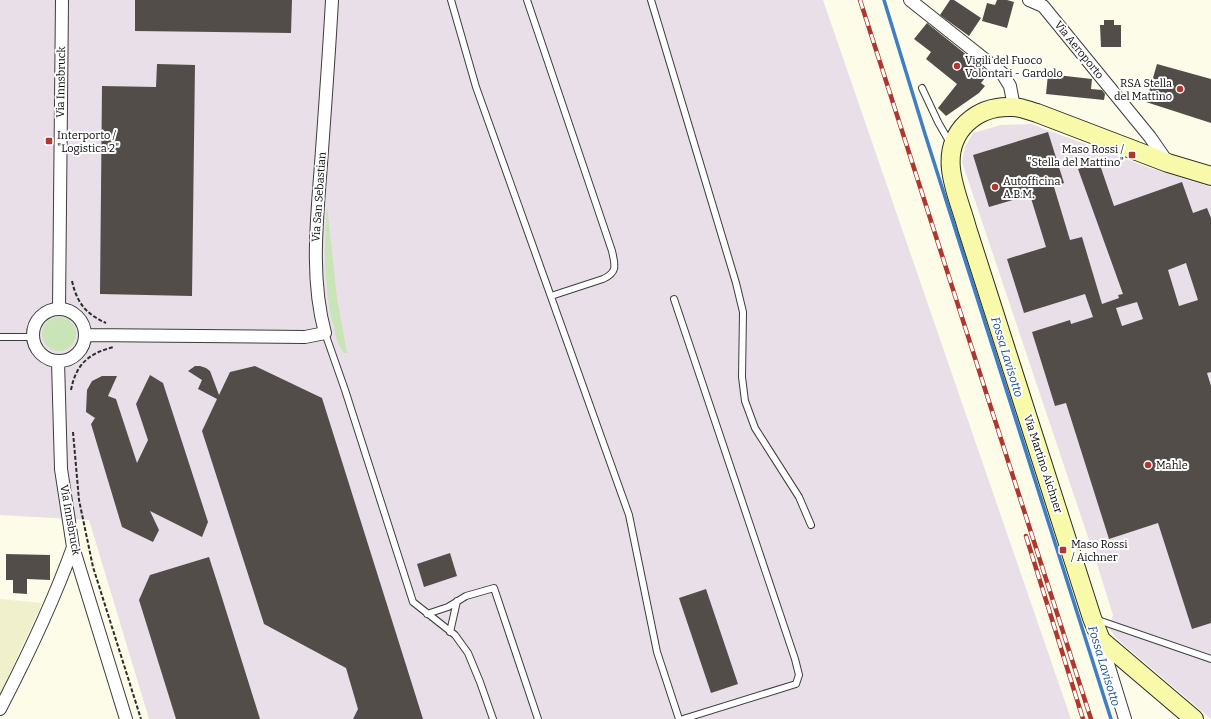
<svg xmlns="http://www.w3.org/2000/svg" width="1211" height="719" font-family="Bitter,serif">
	<rect width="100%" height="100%" fill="#fdfce9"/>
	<path fill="#e9dfe9" d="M0,0H823L1071,719H149L89,520L0,515Z
		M1031,124L1150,168L1211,187V719L1118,640L1109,629L1113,615L1096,561L962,162L965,147L973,133L1001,125Z"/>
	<path fill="#f0f1cc" d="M0,599L42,603L0,695Z"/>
	<path fill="#c9e4b6" d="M327,205L337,298L347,353H344C338,345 336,338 334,328C323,288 324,246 327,205Z
		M42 334a17 17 0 1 1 34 0a17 17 0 1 1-34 0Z"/>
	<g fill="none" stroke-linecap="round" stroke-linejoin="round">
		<path stroke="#3f7ec2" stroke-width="3.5" d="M884,0L925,134L1111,719"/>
	</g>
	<path fill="#524d48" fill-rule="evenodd" d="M135,0H292L291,33L135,31Z
		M950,0H954L981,18L969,36L940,15Z
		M997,0H1007L1014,2L1007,28L982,21L987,3L995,5Z
		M1104,20H1114V25H1121V47H1101L1100,25H1104Z
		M927,23L989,73L981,83L985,86L979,93L946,116L938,108L957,84L926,59L931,52L914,39Z
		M157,64L195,65L192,296L100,294L102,86L156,87Z
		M1157,64L1211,79V123L1146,102Z
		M1048,74L1092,79L1091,89L1102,90L1105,94L1104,100L1046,94Z
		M1048,132L1064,183L1054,187L1070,240L1082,237L1102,304L1119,298L1118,295L1123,294L1078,169L1099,162L1114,206L1182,182L1193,213L1207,208L1211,218V372L1207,373L1211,386V623L1192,629L1158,523L1109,539L1066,403L1055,406L1032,332L1070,320L1071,324L1093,317L1085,294L1024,313L1007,259L1046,247L1030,195L989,207L973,155ZM1186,263L1198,300L1179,306L1168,270ZM1137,302L1143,319L1122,326L1116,308Z
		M195,366H200L206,368L210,371L219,395L230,372L255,366L322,398L423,719H353L358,709L346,668L264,624L202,431L217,399L198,389L202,380L188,371Z
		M150,375L163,383L208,522L202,537L150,511L159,530L153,542L122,527L91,424L95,418L86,412L87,390L92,381L102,376H117L108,396L116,399L137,463L148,440L136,404Z
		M450,553L457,576L424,587L417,564Z
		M6,554L50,555V580L27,579V594L13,593V580H6Z
		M209,557L218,585L260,719H176L139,600L150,575Z
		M706,589L738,684L711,693L679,598Z"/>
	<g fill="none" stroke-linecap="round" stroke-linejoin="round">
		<g stroke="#3d3d3d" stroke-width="8">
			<path id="lane" d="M451,0L476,87L629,515L657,652L679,719
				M527,0L612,251C615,265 618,272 603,279L551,296
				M651,0L736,283L743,312L742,377L745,401L755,428L799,497L811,525
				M922,88L938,122L950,143
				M674,299L795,659L799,675L796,684L683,719
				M325,333L345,390L413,602L455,635L468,653L480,682L493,719
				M0,337H33
				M427,614L448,607L466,596L494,588L538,719
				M1095,619L1211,659
				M450,632L457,601"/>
		</g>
		<g stroke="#3d3d3d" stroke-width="14">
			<path id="street" d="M910,0L1002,73L1010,86L1014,107
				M1029,0L1043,6L1150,137L1168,163
				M59,308L62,0
				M33 335a26 26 0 1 1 52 0a26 26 0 1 1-52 0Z
				M86,335L305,337L325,333C310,277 317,220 321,164C325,109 329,55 332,0
				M58,361L61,469L73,547L126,719
				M1101,641L1125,719
				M0,709C27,657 53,603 73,547"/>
		</g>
		<g stroke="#2c2c2c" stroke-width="20">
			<path id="secondary" d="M1194,719L1101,640L1092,618L967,228C962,209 953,189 951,169C947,131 976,105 1013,107C1021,107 1029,111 1037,113L1168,163L1211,176"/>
		</g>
		<path stroke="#2c2c2c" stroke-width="2" stroke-dasharray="4 2" stroke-linecap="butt" d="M72,281C77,303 86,314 106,323
			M71,390C76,364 89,353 114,347
			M73,432L79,500L93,567L141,719"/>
		<use href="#lane" stroke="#fff" stroke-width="6"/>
		<use href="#street" stroke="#fff" stroke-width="12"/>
		<use href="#secondary" stroke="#f8f9a9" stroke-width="18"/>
		<g stroke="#af372e" stroke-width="4.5">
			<path id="rail" d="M860,0L1091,719
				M1026,536L1083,719"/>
		</g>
		<use href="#rail" stroke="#fff" stroke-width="3" stroke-dasharray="9" stroke-linecap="butt"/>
	</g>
	<g fill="#af372e" stroke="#fff" stroke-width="1.5">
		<circle cx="957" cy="66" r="4"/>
		<circle cx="1180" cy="89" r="4"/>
		<rect x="45" y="137" width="8" height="8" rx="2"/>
		<rect x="1128" y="151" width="8" height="8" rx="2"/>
		<circle cx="995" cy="187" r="4"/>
		<circle cx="1148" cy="465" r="4"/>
		<rect x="1059" y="546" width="8" height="8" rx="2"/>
	</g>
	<g text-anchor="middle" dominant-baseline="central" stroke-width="4" stroke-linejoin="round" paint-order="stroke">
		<g font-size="11" fill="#0a0a0a" stroke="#fff">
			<text transform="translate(1079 50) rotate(51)">Via Aeroporto</text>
			<text transform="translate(61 82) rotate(-89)">Via Innsbruck</text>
			<text transform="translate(319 197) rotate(-86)">Via San Sebastian</text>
			<text transform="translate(1043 464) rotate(72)">Via Martino Aichner</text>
			<text transform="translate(70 520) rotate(80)">Via Innsbruck</text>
		</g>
		<g font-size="11" fill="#0a0a0a" stroke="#fff" text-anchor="start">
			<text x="965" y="60">Vigili del Fuoco<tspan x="965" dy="13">Volontari - Gardolo</tspan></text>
			<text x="1172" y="83" text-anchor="end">RSA Stella<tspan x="1172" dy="13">del Mattino</tspan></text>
			<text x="57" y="135">Interporto /<tspan x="57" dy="13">"Logistica 2"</tspan></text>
			<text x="1124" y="149" text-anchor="end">Maso Rossi /<tspan x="1124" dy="13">"Stella del Mattino"</tspan></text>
			<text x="1003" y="181">Autofficina<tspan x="1003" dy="13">A.B.M.</tspan></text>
			<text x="1156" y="465">Mahle</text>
			<text x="1071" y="544">Maso Rossi<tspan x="1071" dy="13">/ Aichner</tspan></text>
		</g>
		<g font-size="12" font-style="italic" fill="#1f5291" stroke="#fff">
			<text transform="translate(1007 357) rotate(73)">Fossa Lavisotto</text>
			<text transform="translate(1104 666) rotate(73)">Fossa Lavisotto</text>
		</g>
	</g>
</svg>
